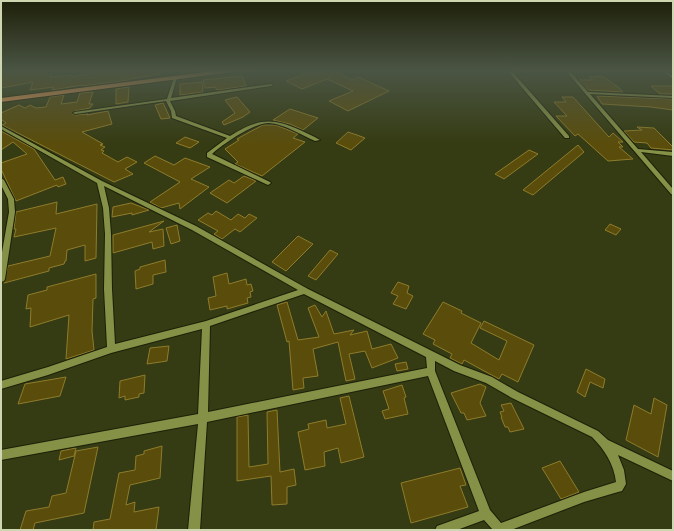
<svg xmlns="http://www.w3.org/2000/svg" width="674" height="531" font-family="Roboto,sans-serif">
	<rect width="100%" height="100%" fill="#353b12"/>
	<path fill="#5a4d0c" stroke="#8e7c2c" d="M1,70H53L50,77L71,75V77L97,73V70H160V74L129,79V80L83,86V85L52,90L54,87L30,90L33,82L1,88Z
		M318,70H332L352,80L358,77L389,91L348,111L329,101L353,91L327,79L302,89L286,81Z
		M242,76L246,86L217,90L215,87L205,88L203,80Z
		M602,76L618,87L623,92L588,90L579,80H593L589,77Z
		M202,82L203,92L180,95V84Z
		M651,86H673V94H660Z
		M129,87L128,102L116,104V89Z
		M93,92L89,104H93L90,108L75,111L72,114L75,115L88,114L87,115L108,111L112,124L82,132L103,144L100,145L105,147L101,150L104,151L102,153L118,162L127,157L137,162L125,169L133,174L114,182L2,125L6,123L1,119V113L19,105L25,108L30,105L36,108L46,107L50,97L64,95L61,104L77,102L80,93Z
		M597,96L673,99V110L651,107L602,104Z
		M237,97L250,112L243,117L224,125L222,122L235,113L225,100Z
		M562,97H573L609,137L613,133L623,142H618L623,147H619L633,159L608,161L578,134L575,136L556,116H567L554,102H566Z
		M163,103L170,118L161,119L155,105Z
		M290,109L318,118L303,130L290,124L273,120Z
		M263,125H275L286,129L298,134L293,138L305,142L262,176L235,164L238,162L225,149L239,140L237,139L244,135Z
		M637,127L654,128L673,147V150L651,148L647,143L634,142L624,131L642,130Z
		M1,131L34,149L55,180L63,177L66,184L58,187L57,185L16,201L1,169V163L27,154L13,142L1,150Z
		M348,132L357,135L365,138L351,150L336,143Z
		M185,137L199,142L190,148L176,143Z
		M578,145L584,152L533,195L523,190Z
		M529,150L538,154L504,179L495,174Z
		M155,156L174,165L185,158L210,167L191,179L209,187L180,209L179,203L161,208L150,202L180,182L144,163Z
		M244,176L256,181L227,203L210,193L229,180L234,183Z
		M57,202L56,214L97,204L96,258L85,261V245L67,250L66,261H65L64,264L49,268V271L4,283L8,266L50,256L56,228L14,237L16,229H14L16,212Z
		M131,203L149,210L132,215V213L112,217L113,207Z
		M216,211L231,220L238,214L245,218L249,214L257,218L240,232L235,229L222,239L214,234L218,231L198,220L208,213L212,215Z
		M164,221L149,232L163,229L164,246L153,249L152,242L113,253V235Z
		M610,224L621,229L616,235L605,230Z
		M177,225L180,241L171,244L166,228Z
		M298,236L313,244L286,271L272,262Z
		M330,250L338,254L316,280L308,276Z
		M165,260L166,272L153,275V284L136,289L135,271L140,269V267Z
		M227,273L229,284L246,279L247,285L251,284L253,291L250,292L251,297L247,298L248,303L227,309V306L210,310L208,298L216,296L213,277Z
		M96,274V298L93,299L92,331L94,350L66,359L69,315L30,327L31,308L26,309L28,295L47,290V287Z
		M398,282L409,286L407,293L413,296L406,309L393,304L398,296L391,293Z
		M287,302L298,340L319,337L308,308L315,305L322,317L326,311L334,334L354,330L350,335L367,331L372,349L391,344L398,358L372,368L365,351L349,354L355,379L346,381L338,342L313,349L318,376L303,378L304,388L293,390L289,341L287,342L277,305Z
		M443,302L462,311L461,313L481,323L471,343L499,360L507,341L480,328L484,321L534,345L518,382L502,374L499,379L464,360L462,364L450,358L452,354L433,344L435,340L423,334Z
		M169,346L167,361L147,364L150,348Z
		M406,362L408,369L397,371L395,364Z
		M586,369L605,379L603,388L590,382L585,397L577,392Z
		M145,375L144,393L139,394V397L125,400V396L119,398L120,381Z
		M66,377L60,396L18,404L25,384Z
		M480,384L486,387L480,403L486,416L467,420L464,413H461L451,393Z
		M402,385L406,397L404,398L408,414L385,419L382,411L389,409L383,391Z
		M349,396L364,457L341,463L338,448L324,452L325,466L305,470L298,432L309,429L308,424L326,420L327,428L346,424L340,398Z
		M654,398L667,405L658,457L626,440L634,405L651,414Z
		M511,403L524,429L510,432L508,427H505L501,417H502L500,412L504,411L501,405Z
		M277,410L280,472L294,469L296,485L287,487V504L272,505L271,476L237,481V417L248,415L249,467L268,464L267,412Z
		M162,446L160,478L130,485L126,505L135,502L134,512L159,507L156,530H93L94,522L110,519L119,473L135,470L136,456L144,454V451Z
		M98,447L84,513L35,523L33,530H20L26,511L49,507L52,496L66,493L76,451Z
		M76,448L74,456L59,460L61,451Z
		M560,461L579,492L561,499L542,468Z
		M460,468L466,485L460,486L468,507L411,523L401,483Z"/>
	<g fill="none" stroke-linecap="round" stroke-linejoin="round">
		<g stroke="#1d2009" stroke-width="2">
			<path id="minor" d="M507,70H511L569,136V138H565Z
				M565,70H569L588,92L673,96V98L590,94L638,149L673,152V156L641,152L673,189V195L671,194Z
				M660,70H664L673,76V79Z
				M174,77L177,78L171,98L271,84L273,85L271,86L170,101L175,111L176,116L230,136C258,119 270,117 300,130C306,133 314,136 320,140L315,141C301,135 285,124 269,123C253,123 223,144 212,154L270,182L271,183L268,185L207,157V153L227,138L172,118L171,111L166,101L75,114L73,113L75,112L167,99Z
				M1,126L102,181L196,226L308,289L460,365L492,377L518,392L598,431L608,440L673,471V481L618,455L624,470L626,484L622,491L618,492L584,502L511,530H493L484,520L457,530H435L437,526L479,511L428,376L207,422L200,530H188L198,424L1,460V450L198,414L202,329L111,353L48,375L1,389V381L48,367L107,347L104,289L105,234L103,208L97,183L1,129ZM104,186L192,230L298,290L206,321L115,344L112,289L111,234L109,208ZM304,294L426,357L427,368L208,412L210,326ZM435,361L454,371L486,383L512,398L592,437C604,449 614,464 616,482L584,492L501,523L490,510L435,371Z
				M1,178L4,180L14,199L15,212L5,279L4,281L1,282V258L9,212L8,199L1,185Z"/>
		</g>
		<g stroke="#1d2009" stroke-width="2">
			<path id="highway" d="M221,70H236L233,72L1,102V98Z"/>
		</g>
		<use href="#minor" fill="#859146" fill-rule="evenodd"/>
		<use href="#highway" fill="#f39c57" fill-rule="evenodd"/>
	</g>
	<linearGradient id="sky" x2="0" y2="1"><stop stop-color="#1d200a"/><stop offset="0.49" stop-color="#4b5544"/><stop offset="1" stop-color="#4b5544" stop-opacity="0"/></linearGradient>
	<rect width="674" height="144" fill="url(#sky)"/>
	<rect width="674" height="531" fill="none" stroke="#ced6b1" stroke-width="4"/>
</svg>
